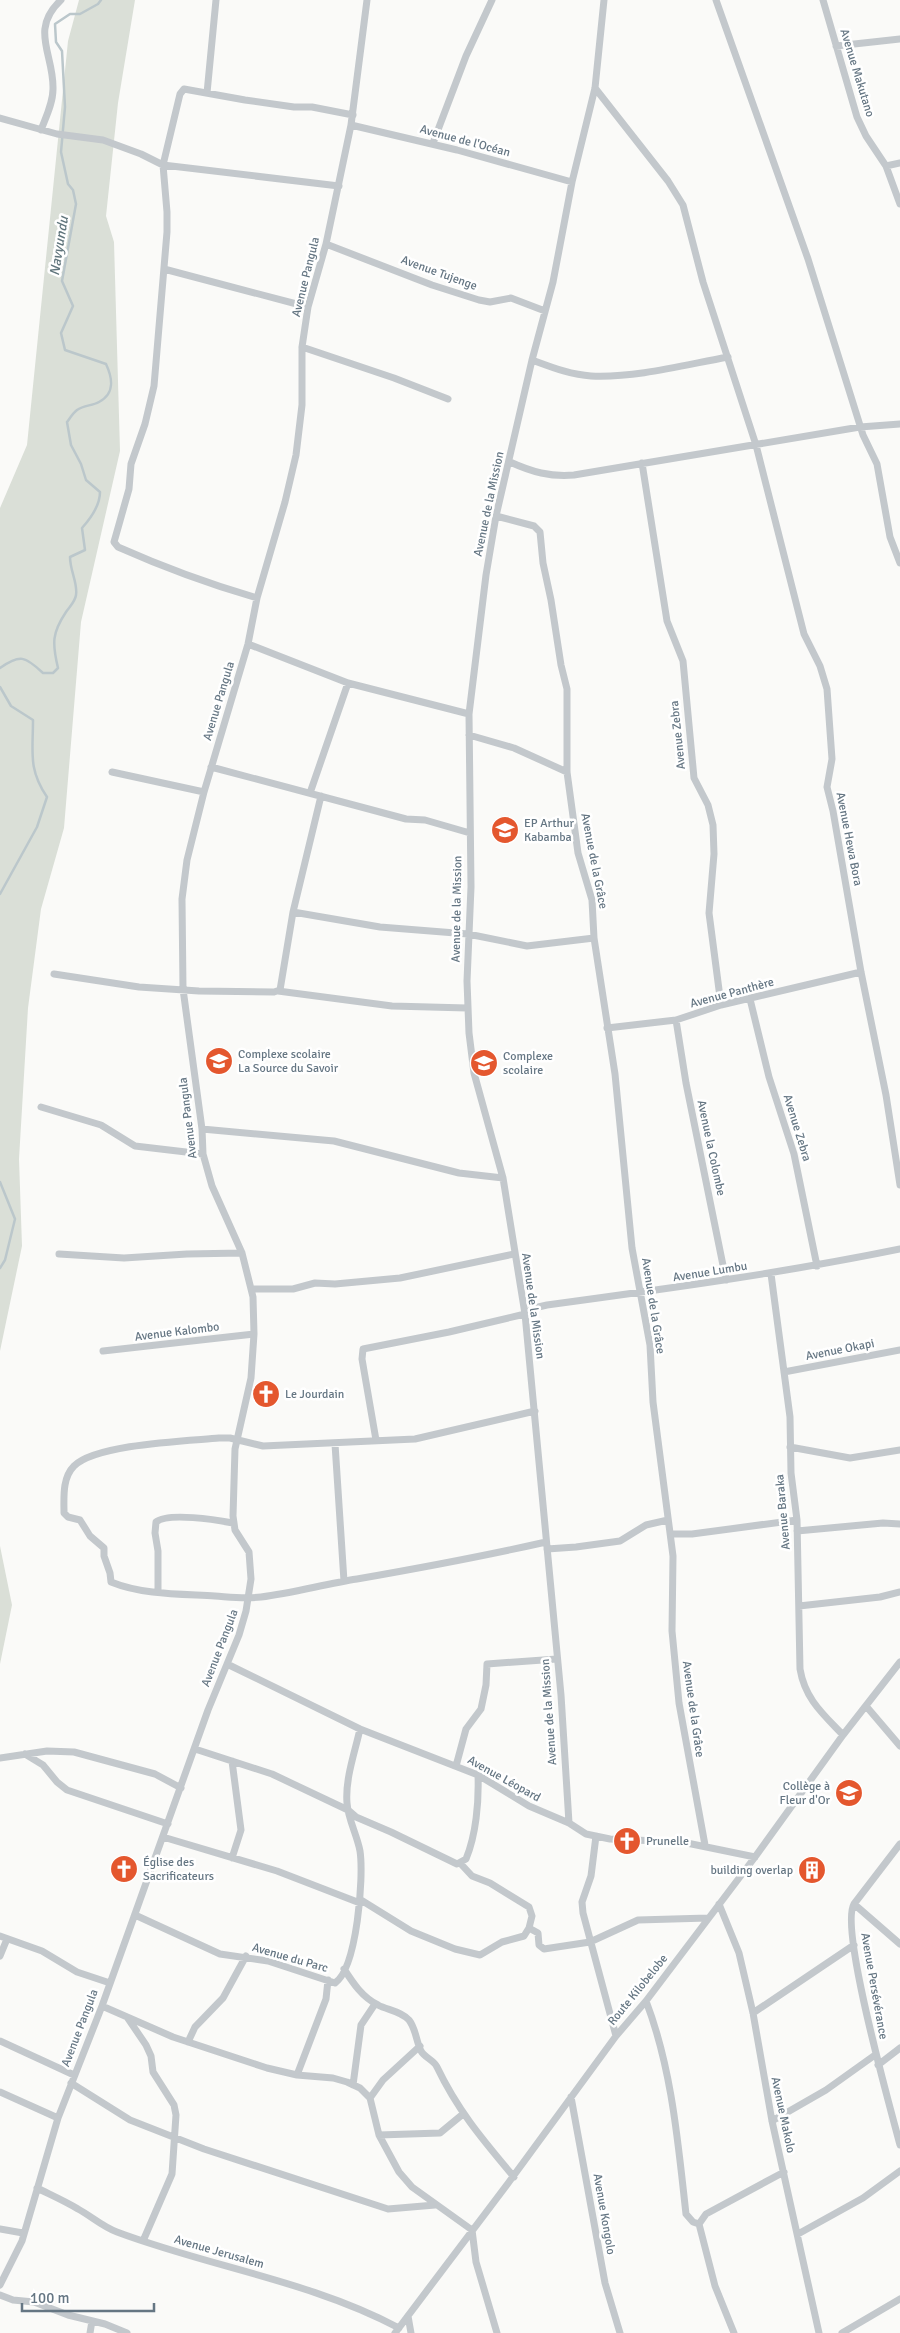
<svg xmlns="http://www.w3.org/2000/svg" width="900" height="2333" font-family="Signika,sans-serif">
	<rect width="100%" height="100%" fill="#fafaf8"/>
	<path fill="#dadfd7" d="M79,0H135L118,103L106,216L114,242L120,451L81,622L64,828L41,909L28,1008L19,1159L22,1246L0,1351V508L27,445L68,41Z
		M0,1546L12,1605L0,1664Z"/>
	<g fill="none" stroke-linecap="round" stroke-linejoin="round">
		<path stroke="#bbc7cb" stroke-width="2.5" d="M0,668C20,654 25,656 43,673H53L58,668C52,643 52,633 66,612C70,606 75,602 76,595C78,583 70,571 70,557L85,550L82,528C91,518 100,506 100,492L86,480L81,464L71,445L67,422C70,418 73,413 77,410C84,405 92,406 99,402C116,393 112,377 106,364L65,350L61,333L73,306L62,281L76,204L73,190L68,184L61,152L65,107L62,51L56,42L55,24L70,14H80L98,4L101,0
			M0,687L11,706L33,720C33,752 28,769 47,797L37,827L0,894
			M0,1182L15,1219L5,1260L0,1268"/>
		<path stroke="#c3c8cc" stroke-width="7" d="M716,0L808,259L863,435L877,464L890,537L900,563
			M823,0L857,117L866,136L886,166L900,204
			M836,46L900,39
			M595,88L668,181L683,205L703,282L756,445L804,634L820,666L827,689L832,759L827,787L833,811L861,972L886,1095L900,1185
			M207,93L216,0
			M0,118L57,134L103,140L141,154L163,165L339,186
			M351,125L457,150L572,182
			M41,130C46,117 53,103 53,89C54,54 29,30 61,0
			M433,143L466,56L492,0
			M886,166L900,163
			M326,244L432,285L479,300L490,302L511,298L545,311
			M164,269L308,307
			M302,347L394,378L448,399
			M532,360C551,367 571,375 591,376C636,378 684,365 728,357
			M510,462C532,472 550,477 574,475L860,427L900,424
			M642,463L667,621L683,661L694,778L708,805L713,825L714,854L709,913L721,1005
			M496,516L534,526L540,532L543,563L551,600L561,665L567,689V772L578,853L592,900L594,938L615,1074L632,1248L650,1345L653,1402L673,1556L672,1631L679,1703L705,1845
			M257,598C209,584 163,567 118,547L114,542L129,489L131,464L145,424L154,386L167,232V212L163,165L180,94L184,89L245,100L294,107H312L353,115
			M248,644L348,683L469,714
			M469,735L514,748L567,772
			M211,767L406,819L425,820L470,833
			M112,772L204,792
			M310,793L348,683
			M293,912L380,927L468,934L527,946L594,938
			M54,974L139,987L199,991L274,992L280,990L293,912L321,796
			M278,991L392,1006L467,1008
			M750,999L769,1077L794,1154L817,1266
			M676,1020L686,1083L726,1280
			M607,1028L676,1020L721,1005L861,972
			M41,1107L101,1125L135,1146L203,1154
			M202,1129L334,1141L459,1173L503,1178
			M59,1254L124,1258L187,1254L242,1253
			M771,1274L790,1417L791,1473L797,1520L800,1669C805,1699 823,1714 843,1735
			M252,1289H293L315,1283L335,1284L400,1278L514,1254
			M103,1351L254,1334
			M784,1372L900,1350
			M535,1411L415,1439L263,1446L230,1438H219C186,1441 96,1444 74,1466C62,1478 64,1498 64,1513L68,1517L80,1520L90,1536L104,1548V1556L110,1573L111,1582C143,1595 181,1594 215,1596C230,1597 245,1599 261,1597C293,1593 325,1584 357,1579C420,1568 484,1556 546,1542
			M376,1440L362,1359L363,1349L449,1332L525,1314L534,1308L547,1305C665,1289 783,1273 900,1249
			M335,1444L344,1581
			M790,1447L850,1458L900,1450
			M797,1531L883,1523L900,1524
			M671,1534H692L797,1520
			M547,1549L576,1547L620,1541L646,1525L668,1520
			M158,1592V1551L155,1533L156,1522C168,1512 217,1520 233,1523
			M799,1606L880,1597L900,1592
			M227,1664L360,1729L478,1775L529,1806L569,1823L586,1834L610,1839L682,1842L755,1857
			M866,1706L900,1746
			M195,1749L272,1774L348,1810L356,1817L391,1832L457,1864L466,1859C476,1835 479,1802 478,1775
			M25,1754L43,1765L57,1782L67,1790L168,1824
			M0,1758L47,1751L74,1752L155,1774L181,1788
			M456,1766L466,1729L481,1709L486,1685L487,1664L557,1659
			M569,1823L561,1695L525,1314L503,1178L474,1073L469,1033L467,981L471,887L469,714L486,575L496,516L532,360L553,282L572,182L595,88L604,0
			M596,1836L591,1876L582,1902L583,1913L616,2036
			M163,1837L277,1871L360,1903
			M900,1844L854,1904C839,1928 891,2110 900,2145
			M232,1858L241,1830L232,1761
			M361,1900L411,1931L455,1949L480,1955L502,1942L524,1936L529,1928L532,1916L529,1907L490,1883L472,1876L460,1863
			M719,1904L739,1953L753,2013L772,2121L819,2333
			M854,1904L900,1944
			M135,1915L220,1954L268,1961L335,1983C357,1968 364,1877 360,1851C357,1835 348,1819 347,1803C345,1779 355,1752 360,1729
			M529,1928L538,1933L539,1945L544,1949L590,1942L638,1920L708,1918
			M0,1936L42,1951L77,1972L110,1983
			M0,1956L7,1939
			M344,1969C353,1983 362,1997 378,2005C387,2010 401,2011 409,2020C416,2029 416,2041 421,2051C425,2058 434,2060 437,2067C458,2111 483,2140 514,2177
			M646,2001C672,2069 678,2143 686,2214L693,2222L699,2224
			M102,2006L173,2037L267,2068L297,2075L333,2078L347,2082L360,2088L370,2098L379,2135L399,2172L412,2187L472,2230L476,2262L497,2333
			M753,2013L854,1945
			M127,2017L146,2045L151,2056L153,2072L174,2105L176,2115L172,2174L143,2241
			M0,2041L74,2075
			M188,2042L195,2027L223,1998L246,1956
			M878,2065L900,2048
			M297,2075L326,1999L328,1980
			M71,2083L130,2120L204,2149L388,2209L435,2205
			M353,2085L361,2025L375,2004
			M0,2092L58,2118
			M571,2097L605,2283L620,2333
			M370,2098L383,2080L420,2046
			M772,2121L826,2090L875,2055
			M379,2135L440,2133L463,2114
			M37,2188C51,2195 65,2201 78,2209C91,2216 103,2227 117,2232C210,2267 311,2281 399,2328
			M0,2229L23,2233
			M798,2234L863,2198L900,2171
			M0,2285L22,2241L58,2118L102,2006L208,1710L239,1635L246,1611L251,1579L249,1552L235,1530L233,1516L235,1449L251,1378L254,1334L253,1297L242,1253L212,1186L203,1154L202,1129L183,989L182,899L187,860L204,792L248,644L257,598L285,502L296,455L302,405V347L308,307L326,244L351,125L367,0
			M0,2295L13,2300L34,2302L68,2315L105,2324L127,2333
			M408,2316L411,2333
			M90,2333L92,2321
			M395,2333L509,2182L616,2036L646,2001L755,1857L843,1735L900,1662
			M734,2333L715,2286L699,2224L706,2214L784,2172
			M842,2333L900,2299"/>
	</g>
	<defs>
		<g id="school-disc" transform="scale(1.4375)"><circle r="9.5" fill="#e4572e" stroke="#fff"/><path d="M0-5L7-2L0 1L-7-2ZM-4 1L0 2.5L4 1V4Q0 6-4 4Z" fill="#fff"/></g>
		<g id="church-disc" transform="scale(1.4375)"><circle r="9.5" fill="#e4572e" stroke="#fff"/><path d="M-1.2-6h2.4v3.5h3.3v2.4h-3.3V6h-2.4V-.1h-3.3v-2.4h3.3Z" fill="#fff"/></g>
		<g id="building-disc" transform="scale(1.4375)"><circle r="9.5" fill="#e4572e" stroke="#fff"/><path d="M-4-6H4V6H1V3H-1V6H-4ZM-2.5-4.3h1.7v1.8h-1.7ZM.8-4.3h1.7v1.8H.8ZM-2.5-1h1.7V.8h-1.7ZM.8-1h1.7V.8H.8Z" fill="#fff"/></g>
	</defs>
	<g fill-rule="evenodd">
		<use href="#school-disc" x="505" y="830"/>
		<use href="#school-disc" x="219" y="1061"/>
		<use href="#school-disc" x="484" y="1063"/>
		<use href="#church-disc" x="266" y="1394"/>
		<use href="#school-disc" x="849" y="1793"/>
		<use href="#church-disc" x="627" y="1841"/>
		<use href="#church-disc" x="124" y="1869"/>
		<use href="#building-disc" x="812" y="1870"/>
	</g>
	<g text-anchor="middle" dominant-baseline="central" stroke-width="5" stroke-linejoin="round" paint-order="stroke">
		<g font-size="12" fill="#657683" stroke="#fff">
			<text transform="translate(857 73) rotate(73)">Avenue Makutano</text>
			<text transform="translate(465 141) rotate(15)">Avenue de l'Océan</text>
			<text transform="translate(439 273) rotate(20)">Avenue Tujenge</text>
			<text transform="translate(306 277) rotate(-76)">Avenue Pangula</text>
			<text transform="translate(489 504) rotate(-78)">Avenue de la Mission</text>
			<text transform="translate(219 701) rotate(-73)">Avenue Pangula</text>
			<text transform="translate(678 735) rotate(-96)">Avenue Zebra</text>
			<text transform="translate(849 839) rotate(79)">Avenue Hewa Bora</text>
			<text transform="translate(594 861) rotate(79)">Avenue de la Grâce</text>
			<text transform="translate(457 909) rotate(-89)">Avenue de la Mission</text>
			<text transform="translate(732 993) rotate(-15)">Avenue Panthère</text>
			<text transform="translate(188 1118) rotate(-97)">Avenue Pangula</text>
			<text transform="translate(797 1128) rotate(73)">Avenue Zebra</text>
			<text transform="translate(711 1148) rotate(78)">Avenue la Colombe</text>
			<text transform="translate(710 1272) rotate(-9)">Avenue Lumbu</text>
			<text transform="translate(533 1306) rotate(82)">Avenue de la Mission</text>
			<text transform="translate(653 1306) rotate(81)">Avenue de la Grâce</text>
			<text transform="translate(177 1332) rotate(-7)">Avenue Kalombo</text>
			<text transform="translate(840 1350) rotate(-11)">Avenue Okapi</text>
			<text transform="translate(783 1512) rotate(-95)">Avenue Baraka</text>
			<text transform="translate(220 1648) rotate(-69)">Avenue Pangula</text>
			<text transform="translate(693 1709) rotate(82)">Avenue de la Grâce</text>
			<text transform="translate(549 1712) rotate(-94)">Avenue de la Mission</text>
			<text transform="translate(504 1779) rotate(29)">Avenue Léopard</text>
			<text transform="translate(290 1958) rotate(16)">Avenue du Parc</text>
			<text transform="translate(874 1986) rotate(80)">Avenue Persévérance</text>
			<text transform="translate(638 1990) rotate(-51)">Route Kilobelobe</text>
			<text transform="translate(80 2028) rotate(-69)">Avenue Pangula</text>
			<text transform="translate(783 2115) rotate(78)">Avenue Makolo</text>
			<text transform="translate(604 2214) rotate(80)">Avenue Kongolo</text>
			<text transform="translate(219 2252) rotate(16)">Avenue Jerusalem</text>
		</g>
		<g font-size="12" fill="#657683" stroke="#fff" text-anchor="start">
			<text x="524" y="823">EP Arthur<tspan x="524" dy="14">Kabamba</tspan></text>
			<text x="238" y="1054">Complexe scolaire<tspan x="238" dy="14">La Source du Savoir</tspan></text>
			<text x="503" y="1056">Complexe<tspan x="503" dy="14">scolaire</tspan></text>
			<text x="285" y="1394">Le Jourdain</text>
			<text x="830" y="1786" text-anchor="end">Collège à<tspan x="830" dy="14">Fleur d'Or</tspan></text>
			<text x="646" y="1841">Prunelle</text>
			<text x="143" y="1862">Église des<tspan x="143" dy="14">Sacrificateurs</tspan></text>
			<text x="793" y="1870" text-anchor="end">building overlap</text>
		</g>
		<g font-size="14" font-style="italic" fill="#60757c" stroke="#fff">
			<text transform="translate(59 246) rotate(-81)">Navyundu</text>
		</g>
	</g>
	<path d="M22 2303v8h132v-8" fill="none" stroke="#657683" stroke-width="2.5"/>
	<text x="30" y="2303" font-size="15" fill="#657683" stroke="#ffffff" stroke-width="4" paint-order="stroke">100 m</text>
</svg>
